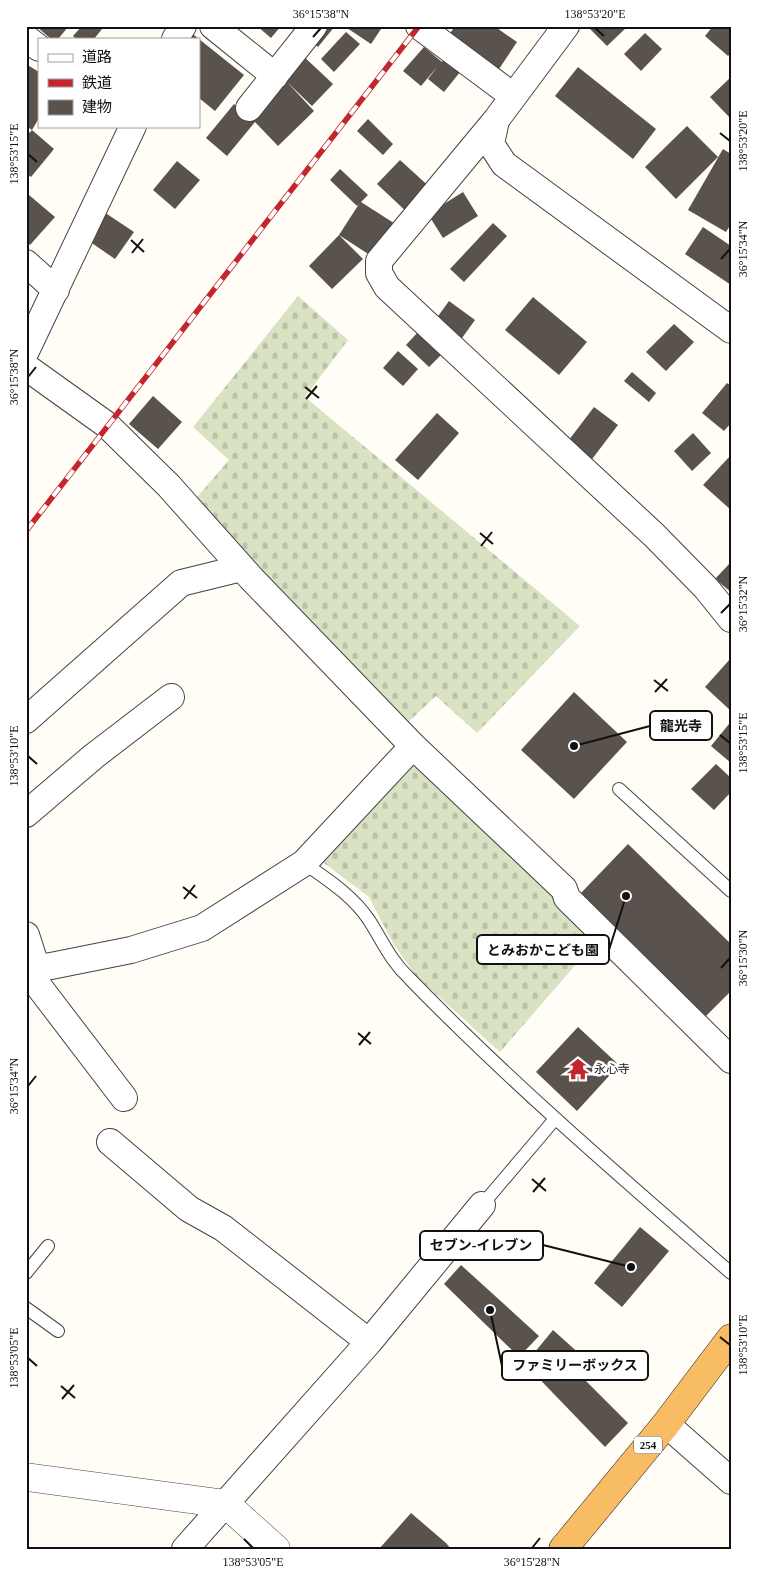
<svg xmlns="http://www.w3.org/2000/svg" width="757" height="1575" font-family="'Times New Roman','Noto Sans JP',serif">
	<defs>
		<pattern id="cemetery-stones" width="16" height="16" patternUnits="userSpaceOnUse" patternTransform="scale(1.25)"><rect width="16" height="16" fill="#d9e3c4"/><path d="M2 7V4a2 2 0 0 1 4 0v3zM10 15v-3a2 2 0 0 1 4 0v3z" fill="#b9c2a7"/></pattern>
	</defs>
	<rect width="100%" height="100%" fill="#fffdf5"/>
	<path fill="url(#cemetery-stones)" d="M298,296L348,340L305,397L580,626L477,733L436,696L406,724L192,503L229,460L193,427Z
		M414,761L597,940L500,1052L416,976L393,943L369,897L320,860Z"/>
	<path fill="#5a524d" d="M36,26H69L58,39H51Z
		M82,26H99L102,29L94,39H76L73,36Z
		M257,26H281L271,38Z
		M311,26H335L318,47L304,34Z
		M344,26H383L371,44Z
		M455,26H494L517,42L499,69L449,35Z
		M587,26H628L607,46Z
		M713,26H731V53L728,56L705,36Z
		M189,31L244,75L215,111L199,98V39H182Z
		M346,32L360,44L334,72L321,59Z
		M645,33L662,49L641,71L624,54Z
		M424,47L442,62L447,55L464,67L444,92L428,79L437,67L421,86L403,71Z
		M300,53L333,84L312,106L287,82L314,111L278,146L255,122L227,156L206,138L234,104L253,120Z
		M26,64L39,72V118L32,130L26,126Z
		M578,67L656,129L633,159L555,96Z
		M731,77V119L710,97Z
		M368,119L393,144L383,155L357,131Z
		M687,126L718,157L676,199L645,167Z
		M32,130L54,149L31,177L26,173V136Z
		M723,149L731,154V224L726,232L688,210Z
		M400,160L434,191L410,215L377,184Z
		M177,161L200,180L175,209L153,190Z
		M340,169L368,195L361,202L400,227L379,261L339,235L359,204L357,206L330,180Z
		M463,192L478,216L443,238L428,214Z
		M29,195L55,217L30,245L26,241V197Z
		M101,210L134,232L115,259L83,237Z
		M493,223L507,236L464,282L450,269Z
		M703,227L731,246V285L685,254Z
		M339,235L363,259L332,289L309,266Z
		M533,297L587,342L559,375L505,330Z
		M449,301L475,320L462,338L436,319Z
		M674,324L694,342L666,371L646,352Z
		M418,332L441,355L429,367L406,345Z
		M398,351L418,369L403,386L383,368Z
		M632,372L656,393L649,402L624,381Z
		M727,383L731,386V423L724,431L702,413Z
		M153,396L182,422L158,449L129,424Z
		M594,407L618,425L583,471L559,453Z
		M437,413L459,433L418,480L395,460Z
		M693,433L711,453L692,471L674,451Z
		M731,455V510L703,485Z
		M731,562V592L715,579Z
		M731,658V711L705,687Z
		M574,692L627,742L574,799L521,750Z
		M729,724L731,725V763L711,746Z
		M716,764L731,778V792L714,810L691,789Z
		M628,844L731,944V991L705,1017L580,894Z
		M578,1027L619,1065L577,1111L536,1072Z
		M640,1227L669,1251L622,1307L594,1283Z
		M461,1265L539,1336L519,1357L444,1284Z
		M553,1330L592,1365L582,1377L628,1423L605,1447L525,1364Z
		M411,1513L446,1543L451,1549H379Z"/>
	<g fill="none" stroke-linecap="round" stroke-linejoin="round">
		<g stroke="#444" stroke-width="14">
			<path id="service" d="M619,789L731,891
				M304,863C328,880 352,895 369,920C383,942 390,960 410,979C511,1083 622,1178 731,1273
				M482,1205L555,1119
				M26,1273L48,1246
				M26,1308L58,1331"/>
		</g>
		<g stroke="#444" stroke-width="28">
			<path id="minor" d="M213,26L275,76
				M419,26L513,96
				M566,26L496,120L491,144L504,164L731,330
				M26,38L39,48
				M175,39L183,26
				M249,108L314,26
				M496,120L379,261V273L387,287L654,535L706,588L731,619
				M26,263L56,290
				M26,351L133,126
				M26,367L107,425L169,486L251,578L413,746L564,889L567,898L731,1060
				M26,720L181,583L242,568
				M26,814L94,756L171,697
				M26,935L37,969
				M26,971L131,950L202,928L304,863L413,746
				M27,971L124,1098
				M110,1142L189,1209L223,1228L369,1342
				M666,1424L731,1481
				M185,1549L369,1342L482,1205"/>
		</g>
		<g stroke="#444" stroke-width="29">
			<path id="tertiary" d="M26,1477L226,1504L276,1549"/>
		</g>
		<g stroke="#222" stroke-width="29">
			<path id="trunk" d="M563,1549L666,1424L731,1338"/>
		</g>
		<use href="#service" stroke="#fff" stroke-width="12"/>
		<use href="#minor" stroke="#fff" stroke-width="26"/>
		<use href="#tertiary" stroke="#fff" stroke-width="28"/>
		<use href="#trunk" stroke="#f7bc64" stroke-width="28"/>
		<g stroke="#c4262e" stroke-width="5.5">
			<path id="rail" d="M26,531L419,26"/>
		</g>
		<use href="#rail" stroke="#fff" stroke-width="4" stroke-dasharray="11" stroke-linecap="butt"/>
	</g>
	<path fill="none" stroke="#111" stroke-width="2" d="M595,28L604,36M313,37L321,28M720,133L730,141M28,154L37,162M131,240L144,252M132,253L143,239M721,259L730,249M28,377L36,367M305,387L319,398M306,399L317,386M480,533L493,544M481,546L492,532M721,613L730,604M654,680L668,691M655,692L667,679M720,735L730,743M28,756L37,764M183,887L197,898M184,899L195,885M721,968L730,958M358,1033L371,1044M359,1045L370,1032M28,1086L36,1076M532,1179L546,1191M533,1192L545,1178M720,1337L730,1345M28,1358L37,1366M61,1386L75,1398M62,1399L74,1385M244,1539L253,1548M532,1548L540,1538"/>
	<defs>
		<g id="temple-bare" transform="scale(1.725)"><path d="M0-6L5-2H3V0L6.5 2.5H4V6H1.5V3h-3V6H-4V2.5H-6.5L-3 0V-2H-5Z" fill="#c4262e" stroke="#fff" stroke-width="2.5" paint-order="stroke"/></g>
	</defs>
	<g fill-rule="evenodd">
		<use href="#temple-bare" x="578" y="1069"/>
	</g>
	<g text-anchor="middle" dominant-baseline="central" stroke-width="5" stroke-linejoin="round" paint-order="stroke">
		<rect fill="#fff" stroke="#585858" stroke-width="1" x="634" y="1436.5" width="28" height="17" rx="4"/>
		<g font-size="11" font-weight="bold" fill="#111">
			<text x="648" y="1445">254</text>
		</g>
		<g font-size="12" fill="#111" stroke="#fff" text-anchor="start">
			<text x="594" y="1069">永心寺</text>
		</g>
	</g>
	<path fill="none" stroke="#111" stroke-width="2" d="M574 746L650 726M626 896L609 950M631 1267L543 1245M490 1310L502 1366"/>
	<g fill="#111" stroke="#fff" stroke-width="2">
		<circle cx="574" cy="746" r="5"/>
		<circle cx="626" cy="896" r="5"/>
		<circle cx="631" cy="1267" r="5"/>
		<circle cx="490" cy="1310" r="5"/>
	</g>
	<g fill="#fff" stroke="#111" stroke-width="2">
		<rect x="650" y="711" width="62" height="29" rx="5"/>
		<rect x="477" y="935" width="132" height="29" rx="5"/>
		<rect x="420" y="1231" width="123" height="29" rx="5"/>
		<rect x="502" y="1351" width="146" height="29" rx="5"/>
	</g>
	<g font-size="14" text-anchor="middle" font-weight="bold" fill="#111">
		<text x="681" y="731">龍光寺</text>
		<text x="543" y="955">とみおかこども園</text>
		<text x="481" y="1250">セブン-イレブン</text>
		<text x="575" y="1370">ファミリーボックス</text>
	</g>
	<rect width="757" height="1575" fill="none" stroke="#ffffff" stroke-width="55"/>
	<rect x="38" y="38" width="162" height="90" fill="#ffffff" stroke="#a0a0a0"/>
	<rect x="48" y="54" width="25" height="8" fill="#ffffff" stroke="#a0a0a0"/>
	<text x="82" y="62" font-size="15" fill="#111111">道路</text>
	<rect x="48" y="79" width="25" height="8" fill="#c4262e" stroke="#a0a0a0"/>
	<text x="82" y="88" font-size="15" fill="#111111">鉄道</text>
	<rect x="48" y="100" width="25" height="15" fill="#5a524d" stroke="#a0a0a0"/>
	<text x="82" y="112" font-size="15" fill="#111111">建物</text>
	<rect x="28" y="28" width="702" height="1520" fill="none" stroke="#111" stroke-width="2"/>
	<g font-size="12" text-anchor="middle" fill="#111">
		<text x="321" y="18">36°15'38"N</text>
		<text x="595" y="18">138°53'20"E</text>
		<text transform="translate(743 141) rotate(-90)" y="4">138°53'20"E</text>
		<text transform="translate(14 154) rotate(-90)" y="4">138°53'15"E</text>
		<text transform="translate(743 249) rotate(-90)" y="4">36°15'34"N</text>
		<text transform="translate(14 377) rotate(-90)" y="4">36°15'38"N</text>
		<text transform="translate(743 604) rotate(-90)" y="4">36°15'32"N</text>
		<text transform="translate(743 743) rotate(-90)" y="4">138°53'15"E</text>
		<text transform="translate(14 756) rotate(-90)" y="4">138°53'10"E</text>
		<text transform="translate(743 958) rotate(-90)" y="4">36°15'30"N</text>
		<text transform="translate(14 1086) rotate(-90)" y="4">36°15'34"N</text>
		<text transform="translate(743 1345) rotate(-90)" y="4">138°53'10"E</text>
		<text transform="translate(14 1358) rotate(-90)" y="4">138°53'05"E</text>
		<text x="253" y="1566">138°53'05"E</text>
		<text x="532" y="1566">36°15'28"N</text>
	</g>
</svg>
